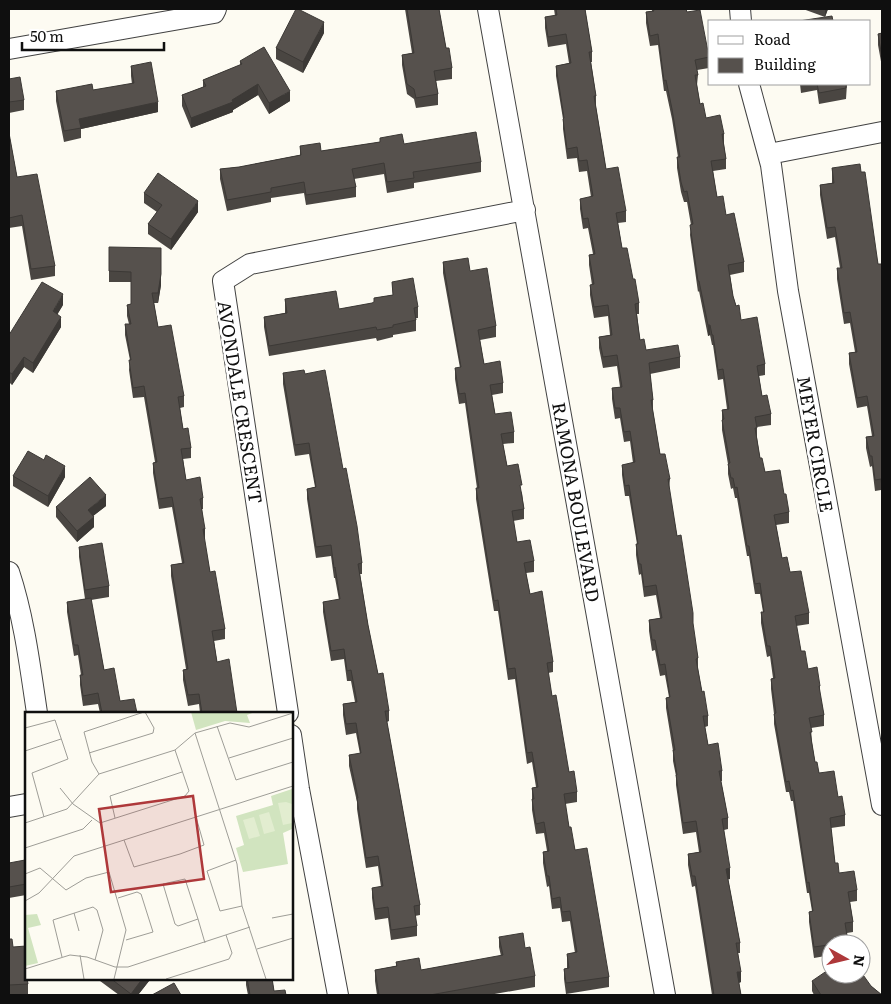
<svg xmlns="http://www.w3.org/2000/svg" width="891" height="1004" font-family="Literata,serif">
	<rect width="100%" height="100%" fill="#fdfbf2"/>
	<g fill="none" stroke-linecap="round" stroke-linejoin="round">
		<g stroke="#424242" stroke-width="22">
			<path id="street" d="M488,9L665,995
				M740,9L741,21
				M9,49L214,13L216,9
				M749,84L771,165L788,291L882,805
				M769,154L882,132
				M9,572C24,617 30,666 37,713
				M288,713L223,281L250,264L525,210
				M291,735L299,789L338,995
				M9,807L26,804"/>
		</g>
		<use href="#street" stroke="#fff" stroke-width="20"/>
	</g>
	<path fill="#4a4642" d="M405,9H439L446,48L452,68V79L436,81L438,94V105L416,108L414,99L407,94L402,65V55L412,53Z
		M554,9H585L592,52V62H591L596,96V107L606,169L626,211V222L618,223L622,248L633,279L639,303V314H637L640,340L646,350L680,357V368L650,374L653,400V411L660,454L670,479L669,489L698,658V669L702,692L708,716V726L705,727L708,745L722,771V781H721L728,818V829L724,830L730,879H728L740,943V953H738L741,982L739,983L741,995H712L695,886L692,887L688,865V854L699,852L696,832L683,834L676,785V776L673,761V751L666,708V698L669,697L665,675L660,676L655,650L652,651L649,631V620L660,618L656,595L644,597L641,574L639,575L636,555V544H637L629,496H625L622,475V465L633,463L630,441L624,442L620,418L615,419L612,399V388L620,387L617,366L603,368L599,348V337L610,335L608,316L594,318L590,295V285H592L589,265V255L593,254L588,228L583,229L580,209V199L591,197L587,171L579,172L577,158L567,159L563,129V119L556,76V66L569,63L566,44L548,47L545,28V17L555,16Z
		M652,9H686L687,12L709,57V68L697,70L698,75L697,85L700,104L706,118L724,134V145L726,159V169L713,171L717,197L726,215L744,262V272L730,275L733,296L741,320L765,364V375L759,376L762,396L771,414V425L757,427V438L760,458L765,472L784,494L789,512V523L776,525L782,558L809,613V624L796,626L801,651L808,669L820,686V694L824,715V726L811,728L812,743L815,762L819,773L838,797L845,815V826L831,828L835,863L839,873L857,890V901L850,902L853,922V932L847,933L848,944H831V955L814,958L809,922V912L812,911L809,893H807L793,801H791L789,792H786L774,724V714L771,689V679L773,678L770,656L767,657L761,623V612H763L760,594H755L749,556H747L737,498H735L733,488L731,489L728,474V464L722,430V410L727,409L723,379L718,380L713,345H712L710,335L708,336L699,291L698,292L690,235L691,225L687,202H684L681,192L677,168V157H678L672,119L666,91H664L658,45L650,46L646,23V12L652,11Z
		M803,9H828L825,17Z
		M324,33L303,73L276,59V48Z
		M882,33V67L878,45V34Z
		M240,61L290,101L269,114L258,95L233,110V112L191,128L182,106V95L203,87V80L240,65Z
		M131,66L158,112L81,129V138L64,142L56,101V91L93,90L132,84L131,76Z
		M9,79L24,100V110L9,113Z
		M800,84H847L846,99L819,104L817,90L801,93Z
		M9,133L17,177L55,266V276L31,280L22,226L9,228Z
		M380,138L404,144L481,162V172L414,183V188L387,193L384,174L354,179L356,187V197L306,205L304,193L271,198V202L227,211L220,179V169L239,167L300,155V146L321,151L380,142Z
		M832,168L861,172L878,264L882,266V499L881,490L875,491L872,466L870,467L866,448V437L872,436L867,406L857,408L849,364V353L855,352L850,323L844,324L837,279V268H840L835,237L827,239L820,195V185L832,183Z
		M144,193L198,212L171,250L148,234V224L157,212L144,203Z
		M109,247L161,285L158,303H154L158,327L184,396V407L180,408L183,429L191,448V458L183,459L186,480L203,498V509H202L205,539H204L210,572L225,629V639L214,641L217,662L237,713H200L199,704L188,706L183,680V670L186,669L171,576V565L182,563L172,507L159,509L153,473V463L155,462L144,397L133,398L129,370L130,360L125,335V324H129L127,316V305L131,304V282H109Z
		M443,262L470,271L496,326V337L480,340L484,364L503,383V393L492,395L495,414L514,432V443L503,444L507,466L522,493L524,509V519L513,521L517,542L534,561V572L526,573L530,594L553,662V672L548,673L552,696L569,772L577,792V802L565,804L569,827L609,977V987L566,994L564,979V969L567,968V954L575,953L570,921L562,922L560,908L552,909L549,886L547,887L543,863V852L547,851L544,833L536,834L532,810V788L536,787L532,762L527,764L515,679L508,680L498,611H494L476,499V488H477L465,403L459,404L455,379V368H460L443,273Z
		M392,282L418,307V318H416V331L393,335V337L377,341L376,338L269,356L264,327V317L285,313V299L339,309L374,303V298L393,295Z
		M63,305L57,314L61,327L33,373L24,367L12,385L9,382V335Z
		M283,373L305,374L343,469L362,563V574H360L368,625L378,674L389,711V721L387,722L420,905V915L415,916L417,926V936L391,940L388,918L375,920L372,898V888L381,887L378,866L366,868L357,809V802L349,766V755L360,754L356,733L346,735L343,715V704L355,702L351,681H347L344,659L331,661L323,612V602L339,600L335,578H334L331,556L316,558L307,499V489L315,487L309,454L295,456L283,384Z
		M13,476L65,477L48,507L13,486Z
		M106,506L93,516L94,527L77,542L56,517V507Z
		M881,520H882V539L881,531Z
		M79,547L109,586V597L91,600L104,670L120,701L137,713H100L98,704L83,706L80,685V675H81L78,655L74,656L67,612V602L85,599L79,557Z
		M9,863L26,867V895L9,898Z
		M499,937L525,948L535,976V987L489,995H377L375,981V970L396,966V962L421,970L501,956L499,947Z
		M9,939L26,978L28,984V994L9,995Z
		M59,978H83V980Z
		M96,978H149V981L138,995H119Z
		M246,978H272L274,991L286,995H248L246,985Z
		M849,980L871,986L882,995H814L812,991V981Z"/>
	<path fill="#3c3936" d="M825,9H828L825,17Z
		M324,22V33L303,73V62Z
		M258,84V95L233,110V112L191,128V118L232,100Z
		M290,91V101L269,114V103Z
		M158,102V112L81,129L79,119Z
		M198,201V212L171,250V239Z
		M161,259V285L158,303V293Z
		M63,294V305L53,322V311Z
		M61,317V327L33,373V363Z
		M708,325H710V335L708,336Z
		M24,357V367L12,385V374Z
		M65,466V477L48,507V496Z
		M106,495V506L88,520V510Z
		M94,517V527L77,542V531Z
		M203,529H205V539L203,540Z
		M730,868V879L726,880V869Z
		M737,972H741V982L737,983Z
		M143,978H149V981L138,995H131V994Z"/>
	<path fill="#56514d" stroke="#3c3936" d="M296,9H298L324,22L303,62L276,48Z
		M407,9H439L446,48H449L452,68L434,71L438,94L416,98L414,89L407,84L402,55L414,53Z
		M556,9H585L592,52H589L596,96H594L606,169L618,167L626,211L616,213L622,248H627L633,279H635L639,303L635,304L640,340L644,339L646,350L678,345L680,357L649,363L653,400H651L660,454H665L670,479H668L677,536L681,535L693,613V623L698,658L696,659L702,692L704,691L708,716H703L708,745L718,743L722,771H719L728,818L722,819L730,868L726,869L740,943H736L741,972H737L741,995H714L695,876H692L688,854L701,852L696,821L683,823L676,775H677L673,750H675L666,698L670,697L665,664L660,665L655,640H652L649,620L662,618L656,585L644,587L641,564H639L636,544H638L629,485L625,486L622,465L635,462L630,431L624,432L620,408H615L612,388L622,387L617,355L603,357L599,337L612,335L608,305L594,307L590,285L594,284L589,255L595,254L588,218L583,219L580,199L593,196L587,160L579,161L577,147L567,149L563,119L564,118L556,66L571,63L566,34L548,37L545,17L557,15Z
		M653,9H686L687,12L700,10L709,57L695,60L698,75H695L700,104L703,103L706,118L720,115L724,134H722L726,159L711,161L717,197L723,196L726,215L734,213L744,262L728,265L733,296L736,306L739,305L741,320L757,317L765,364L757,366L762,396L767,395L771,414L755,417L757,428H755L760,458H762L765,472L780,470L784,494H786L789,512L774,515L782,558L787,557L790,572L801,571L809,613L795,616L801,651H805L808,669L817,667L820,686H819L824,715L809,718L812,732H810L815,762H817L819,773L834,771L838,797L842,796L845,815L830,818L835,863H838L839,873L854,871L857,890L848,892L853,922L845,923L848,942L814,947L809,912L813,911L809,882L807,883L793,790L791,791L789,781L786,782L774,714L776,713L771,679L775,678L770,646H767L761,612H764L760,583L755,584L749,546H747L737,487L735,488L733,478H731L728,464L730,463L722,420L724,419L722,410L729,409L723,369L718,370L713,335H712L710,325H708L699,281H698L690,225L693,224L687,191L684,192L681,182L677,157H680L672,109L666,80L664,81L658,34L650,36L646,12L654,11Z
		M832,16L833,21H799Z
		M882,33V57L878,34Z
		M264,47L290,91L269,103L258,84L232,100L233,102L191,118L182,95L206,86L203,80L242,64L240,61Z
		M151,62L158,102L79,119L81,128L64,131L56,91L92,84L93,90L134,83L131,66Z
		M20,77L24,100L9,102V79Z
		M817,84H846V88L819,93Z
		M476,132L481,162L413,172L414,178L387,182L384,163L352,169L356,187L306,195L304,182L271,188V192L227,200L220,169L239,167L301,155L300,146L320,143L321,151L380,142V138L402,134L404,144Z
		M9,133L17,177L37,174L55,266L31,269L22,215L9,218Z
		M860,164L861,172H865L878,264H882V488L881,479L875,480L872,456H870L866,437L874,436L867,396L857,398L849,353L857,352L850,312L844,313L837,268H842L835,227L827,228L820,185L834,183L832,168Z
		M158,173L198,201L171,239L148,224L162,205L144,193Z
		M109,247L161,248V274L158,293H152L158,327L171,325L184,396L178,397L183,429L188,428L191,448L181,449L186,480L200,477L203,498L200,499L205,529H203L210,572L215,571L225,629L212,631L217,662L229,659L237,713H202L199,694L188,695L183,670L188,669L171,565L184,563L172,497L159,499L153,463L157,462L144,386L133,388L129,360H131L125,324H131L127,305L131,304V272L109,271Z
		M468,258L470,271L487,268L496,326L478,330L484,364L500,361L503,383L490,385L495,414L511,412L514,432L501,434L507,466L518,464L522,485H520L524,509L512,511L517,542L530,540L534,561L524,563L530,594L542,591L553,662L547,663L552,696L556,695L569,772L574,771L577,792L564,794L569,827H571L575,850L587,848L609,977L566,983L564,969L569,968L567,954L577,952L570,911L562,912L560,897L552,899L549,876H547L543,852L549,851L544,822L536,824L532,799H534L532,788L538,787L532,752L527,753L515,668L508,669L498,600L494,601L476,488H479L465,393L459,394L455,368L461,367L443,262Z
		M413,278L418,307L414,308L416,320L393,325V327L377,330L376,327L269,346L264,317L287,313L285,299L336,291L339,309L372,303L374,302V298L393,295L392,282Z
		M42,282L63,294L53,311L61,317L33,363L24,357L12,374L9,372V335Z
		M304,370L305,374L325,370L343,469L346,468L357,526L362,563L358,564L368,625L378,674L383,673L389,711H385L420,905L414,906L417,926L391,930L388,907L375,909L372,888L383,886L378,856L366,858L357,798H358L349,755L361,753L356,723L346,724L343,704L357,702L351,670L347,671L344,649L331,651L323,602L340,599L335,567L334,568L331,545L316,547L307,489L316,487L309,443L295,445L283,373Z
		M28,451L44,460L46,455L65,466L48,496L13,476Z
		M90,477L106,495L88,510L94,517L77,531L56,507Z
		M102,543L109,586L85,590L79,547Z
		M91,598L104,670L114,668L120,701L134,699L137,713H102L98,693L83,696L80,675H83L78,645H74L67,602Z
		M25,860L26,867V884L9,887V863Z
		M523,933L525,948L530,947L535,976L430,995H379L375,970L397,966L396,962L419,958L421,970L503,955L499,937Z
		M9,939H12L13,947L26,946V978H27L28,984L9,985Z
		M831,968V974H845L849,980L858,974H861V972L871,986L882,995H821L812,981Z
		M110,978H143L131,994Z
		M247,978H272L274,991L285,990L286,995H250Z
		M174,983L181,995H152Z"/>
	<g text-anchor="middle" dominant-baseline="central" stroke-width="5" stroke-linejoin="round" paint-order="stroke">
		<g font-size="18" fill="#0f0f0f" stroke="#fff">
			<text transform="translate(241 402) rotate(81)">AVONDALE CRESCENT</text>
			<text transform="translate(816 444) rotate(80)">MEYER CIRCLE</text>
			<text transform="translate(577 502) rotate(80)">RAMONA BOULEVARD</text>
		</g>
	</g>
	<g transform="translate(25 712)">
		<rect width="268" height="268" fill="#fdfbf2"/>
		<path d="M166,0H230L222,3L225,11L200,9L171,18ZM267,77V117L258,121L263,152L218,160L211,136L219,133L211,104L248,93L246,84ZM12,202L16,213L3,216L13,251L0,254V203Z" fill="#d1e4bf"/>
		<path d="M261,90L267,92V111L258,113L253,91ZM244,100L250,119L239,122L234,103ZM229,105L235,124L224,127L218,108Z" fill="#e2edd0"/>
		<path fill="none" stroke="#9e9d97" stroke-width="1" d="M192,14L211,68L268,50M0,16L30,8L43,47L7,61L19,105M170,21L212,152L217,194L241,267M0,39L36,27M64,41L128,21L129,16L120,0M204,46L268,26M74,62L67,50L59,20L119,0M35,76L48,92L75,111L160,84L164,79L150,38M90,106L85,84L157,60M0,111L42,97L74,62L150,38L170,21L205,11L224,15L268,1M99,128L109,155L155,142L179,133L171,105M0,136L58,117L67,108M211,148L182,159L195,199L217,194M0,162L15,156L41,178L61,166L84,160L101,218L89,267M93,186L112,180L116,182L128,220L101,228M0,189L14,181L49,144L268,74M49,201L54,219M247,206L268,202M173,207L160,167L138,172L150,212L153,214L173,207L180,231M232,237L268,226M55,243L59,267M37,245L28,208L68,195L72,198L78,218L70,248M0,257L45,243L62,245L90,255H103L225,215M141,267L204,247L207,241L201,223"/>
		<path fill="#ae383a" fill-opacity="0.15" stroke="#ae383a" stroke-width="2.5" d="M168,84L179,167L86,180L74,97Z"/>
		<rect width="268" height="268" fill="none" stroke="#0f0f0f" stroke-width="2.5"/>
	</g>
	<rect width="891" height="1004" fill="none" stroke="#0f0f0f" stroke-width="20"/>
	<rect x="708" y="20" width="162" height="65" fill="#ffffff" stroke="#9f9f9f"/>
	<rect x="718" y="36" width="25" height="8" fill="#ffffff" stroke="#9f9f9f"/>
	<text x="754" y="45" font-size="15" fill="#0f0f0f">Road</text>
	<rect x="718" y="58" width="25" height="15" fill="#56514d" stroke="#9f9f9f"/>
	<text x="754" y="70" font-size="15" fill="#0f0f0f">Building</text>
	<g transform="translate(846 959) rotate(98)"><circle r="24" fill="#ffffff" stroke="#9f9f9f"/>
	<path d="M0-4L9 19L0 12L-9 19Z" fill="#ae383a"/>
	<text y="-8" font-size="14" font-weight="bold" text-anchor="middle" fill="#0f0f0f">N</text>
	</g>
	<path d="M22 42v8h142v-8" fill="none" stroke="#0f0f0f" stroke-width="2.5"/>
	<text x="30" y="42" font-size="15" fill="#0f0f0f" stroke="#ffffff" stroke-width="4" paint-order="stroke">50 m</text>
</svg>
